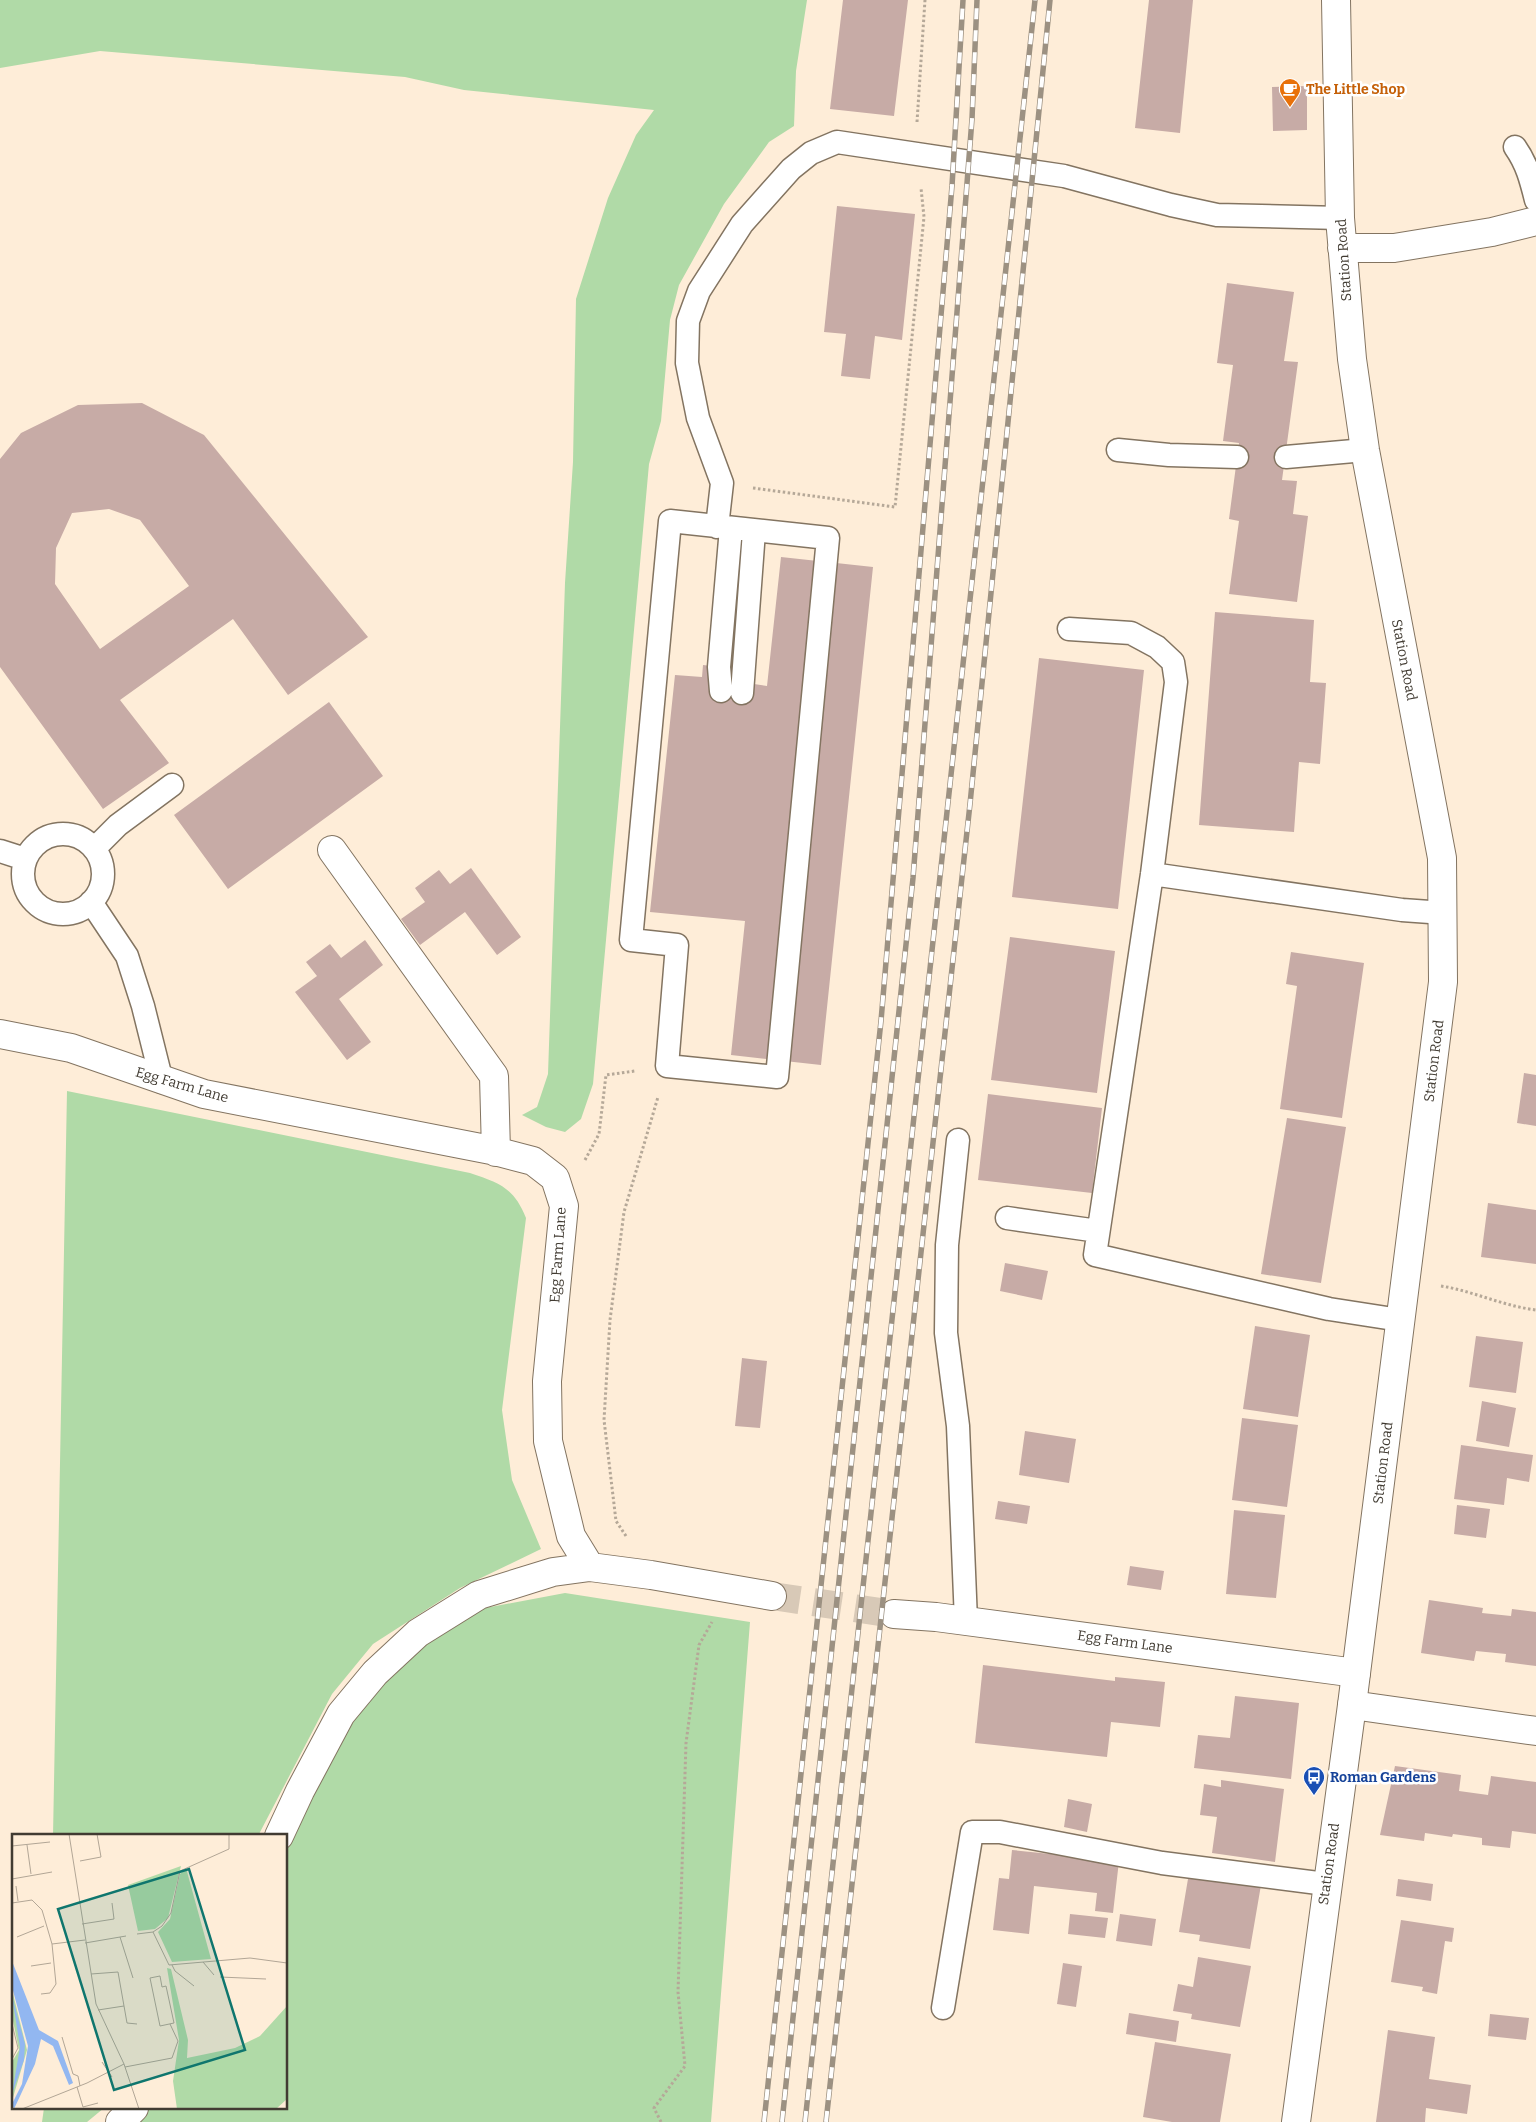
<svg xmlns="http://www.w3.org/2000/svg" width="1536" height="2122" font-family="Bitter,serif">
	<rect width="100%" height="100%" fill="#feedd8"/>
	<path fill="#b0daa7" d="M0,0H807L796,71L794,126L769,142L724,204L679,285L670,320L661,421L649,464L593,1084L581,1119L565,1132L546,1127L522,1115L537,1107L548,1074L565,583L573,462L576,299L608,198L636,135L654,110L464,90L405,77L100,51L0,68Z
		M67,1091L470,1173C500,1183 514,1188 526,1218L502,1410L512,1480L541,1549L460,1588L373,1644L332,1694L258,1836H53Z
		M565,1593L750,1622L711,2122H139L149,2108H286V1847L333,1755L356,1716L394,1665L439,1629L480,1609Z
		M44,2108H104L87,2122H42Z"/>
	<path fill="#c7aba6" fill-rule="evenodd" d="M843,0H908L894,116L830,109Z
		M1149,0H1193L1180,133L1135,128Z
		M1307,86V130L1273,131L1272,87Z
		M837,206L915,214L902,340L875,336L870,379L841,376L846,334L824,332Z
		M1227,283L1294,292L1284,361L1298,362L1282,480L1297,481L1293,514L1308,516L1297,602L1229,594L1239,521L1229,519L1239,443L1223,441L1233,365L1217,363Z
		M142,403L204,435L368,637L288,695L233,619L120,700L169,763L103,809L0,667V459L21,433L78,405ZM109,509L140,520L189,586L100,649L55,584L56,548L72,513Z
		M781,557L873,567L821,1065L731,1055L745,921L650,912L675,675L702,677L703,665L755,671L754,684L767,686Z
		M1215,612L1314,620L1310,682L1326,683L1320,764L1299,762L1294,832L1199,825Z
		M1039,658L1144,670L1118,909L1012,897Z
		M329,702L383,776L228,889L174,815Z
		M471,868L521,937L497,955L465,912L420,945L401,919L425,902L415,888L439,870L450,884Z
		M1010,937L1115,951L1097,1093L991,1080Z
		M365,940L383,965L339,999L371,1042L347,1060L295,992L317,976L306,962L330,944L341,958Z
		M1291,952L1364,963L1342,1118L1280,1109L1297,986L1286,984Z
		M1524,1073L1536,1075V1126L1517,1123Z
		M988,1094L1102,1108L1092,1193L978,1180Z
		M1287,1118L1346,1127L1321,1283L1261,1274Z
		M1488,1203L1536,1210V1264L1481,1257Z
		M1005,1263L1048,1271L1042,1300L1000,1291Z
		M1255,1326L1310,1335L1298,1417L1243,1409Z
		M1476,1336L1523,1342L1516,1393L1469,1387Z
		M742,1358L767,1361L760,1428L735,1426Z
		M1482,1401L1516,1408L1509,1447L1476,1441Z
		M1242,1418L1298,1425L1287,1507L1232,1500Z
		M1025,1431L1076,1439L1069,1483L1019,1475Z
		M1461,1445L1533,1455L1529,1482L1507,1478L1504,1505L1454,1499Z
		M998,1501L1030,1506L1027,1524L995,1519Z
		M1457,1505L1490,1509L1486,1538L1454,1534Z
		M1234,1510L1285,1515L1276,1598L1226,1594Z
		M1130,1566L1164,1571L1161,1590L1127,1585Z
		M1429,1600L1483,1608L1482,1613L1511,1616L1512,1609L1536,1612V1666L1505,1662L1506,1654L1476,1651L1474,1661L1421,1653Z
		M983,1665L1115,1681V1677L1165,1682L1160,1727L1111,1722L1107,1757L975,1743Z
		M1235,1696L1299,1703L1291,1779L1194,1768L1198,1735L1230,1738Z
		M1395,1766L1461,1775L1459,1791L1488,1795L1491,1776L1536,1782V1834L1512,1831L1510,1848L1482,1845V1838L1453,1834L1452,1837L1425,1833L1424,1841L1380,1835Z
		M1221,1780L1284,1789L1275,1862L1212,1853L1217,1817L1200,1815L1204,1784L1221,1787Z
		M1068,1799L1092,1804L1087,1832L1064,1827Z
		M1012,1850L1119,1861L1113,1913L1095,1911L1097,1893L1034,1886L1029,1934L993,1930L999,1878L1009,1879Z
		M1189,1873L1261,1885L1250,1949L1199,1941L1200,1935L1179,1932Z
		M1398,1879L1433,1884L1431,1901L1396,1896Z
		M1070,1914L1108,1918L1105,1938L1068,1934Z
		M1120,1914L1156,1919L1152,1946L1116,1941Z
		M1401,1920L1454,1928L1452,1942L1445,1941L1437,1994L1422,1991L1423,1987L1391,1982Z
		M1198,1957L1251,1966L1240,2027L1191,2019L1192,2014L1173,2011L1178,1984L1193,1987Z
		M1063,1963L1082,1966L1076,2007L1057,2004Z
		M1129,2013L1179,2021L1176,2042L1126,2034Z
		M1490,2014L1529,2018L1526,2040L1488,2036Z
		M1388,2030L1435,2037L1429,2079L1471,2085L1467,2114L1426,2108L1425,2122H1376Z
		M1155,2042L1231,2054L1220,2122H1172L1143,2117Z"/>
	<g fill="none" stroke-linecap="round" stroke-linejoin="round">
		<path stroke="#d8c9b7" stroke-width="28" stroke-dasharray="28 14" stroke-linecap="butt" d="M772,1596L894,1614"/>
		<g stroke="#837461" stroke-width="25">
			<path id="service" d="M1515,147C1527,164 1531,180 1536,200
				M1118,450L1169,455L1237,457
				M1286,457L1365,450
				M670,521L828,538L777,1077L667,1066L677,945L631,940Z
				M717,527L722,483L698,418L687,363L688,321L699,291L742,224L791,169L811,153L837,142L1064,176L1171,205L1217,215L1340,218
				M1069,629L1131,633L1157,647L1173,662L1176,682L1152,874L1095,1255L1329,1309L1400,1320
				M721,691L719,667L731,528
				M742,693L754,531
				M23 874a40 40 0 1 1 80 0a40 40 0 1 1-80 0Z
				M94,849L118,825L172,785
				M0,851L25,859
				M1152,874L1402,910L1444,913
				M91,902L127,956L143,1006L162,1082
				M958,1140L947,1245L946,1333L958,1426L966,1621
				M1007,1218L1098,1231
				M943,2008L972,1832H1000L1162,1863L1326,1884"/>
		</g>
		<g stroke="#837461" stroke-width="30">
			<path id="minor" d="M332,850L494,1076L496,1152
				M0,1034L71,1048L204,1094L491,1150L533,1161L555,1178L564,1206L547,1381L548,1441L571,1536L590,1567
				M894,1614L936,1617L1356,1673
				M1352,1705L1536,1731
				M279,1836L300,1791L341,1714L375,1673L418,1633L479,1595L553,1572L590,1567L651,1575L772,1596
				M120,2122L134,2108"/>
		</g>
		<g stroke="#837461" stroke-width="30">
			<path id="tertiary" d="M1342,248H1394L1492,232L1536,221
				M1296,2122L1352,1705L1443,982L1442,858L1365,450L1352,359L1340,218L1336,0"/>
		</g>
		<path stroke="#b5a898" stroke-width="3" stroke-dasharray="2.5 2.5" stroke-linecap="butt" d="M917,122L925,0
			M753,488L895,507L924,217L921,188
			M585,1160L599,1134L606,1075L635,1071
			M1441,1286C1473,1291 1503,1306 1536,1310
			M626,1536L616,1521L604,1420L610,1320L624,1212L658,1097
			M661,2122L654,2108L685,2066L678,1992L686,1743L699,1645L712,1622"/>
		<use href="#service" stroke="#fff" stroke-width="22"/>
		<use href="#minor" stroke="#fff" stroke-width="28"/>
		<use href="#tertiary" stroke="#fff" stroke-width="28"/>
		<g stroke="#9c9182" stroke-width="5.5">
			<path id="rail" d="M764,2122L881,1021L952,186L963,0
				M782,2122L913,878L972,119L977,0
				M805,2122L1035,0
				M826,2122L970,804L1050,0"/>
		</g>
		<use href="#rail" stroke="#fff" stroke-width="4" stroke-dasharray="11" stroke-linecap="butt"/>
	</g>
	<defs>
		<g id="cafe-pin" transform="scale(1.125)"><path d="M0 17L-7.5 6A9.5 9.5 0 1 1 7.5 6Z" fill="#e8710a" stroke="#fff"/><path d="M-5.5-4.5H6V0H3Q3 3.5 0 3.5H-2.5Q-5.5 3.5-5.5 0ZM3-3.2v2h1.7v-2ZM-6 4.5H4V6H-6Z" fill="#fff"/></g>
		<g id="bus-pin" transform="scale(1.125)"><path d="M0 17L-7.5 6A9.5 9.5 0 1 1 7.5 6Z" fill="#1a4fb4" stroke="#fff"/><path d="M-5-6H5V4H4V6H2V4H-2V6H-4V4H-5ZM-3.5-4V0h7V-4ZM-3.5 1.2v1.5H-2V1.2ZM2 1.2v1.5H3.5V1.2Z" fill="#fff"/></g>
	</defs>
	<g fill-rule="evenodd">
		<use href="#cafe-pin" x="1290" y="89"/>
		<use href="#bus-pin" x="1314" y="1777"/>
	</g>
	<g text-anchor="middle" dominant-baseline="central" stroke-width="5" stroke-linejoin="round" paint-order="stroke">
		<g font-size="14" font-weight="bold" fill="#c56008" stroke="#fff" text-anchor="start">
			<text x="1306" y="89">The Little Shop</text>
		</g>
		<g font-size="14" fill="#413b32" stroke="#fff">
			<text transform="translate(1344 260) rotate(-94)">Station Road</text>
			<text transform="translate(1404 660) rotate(79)">Station Road</text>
			<text transform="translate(1434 1061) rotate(-83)">Station Road</text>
			<text transform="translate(182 1085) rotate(16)">Egg Farm Lane</text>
			<text transform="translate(558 1255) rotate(-86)">Egg Farm Lane</text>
			<text transform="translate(1383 1463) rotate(-83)">Station Road</text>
			<text transform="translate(1125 1642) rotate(8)">Egg Farm Lane</text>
			<text transform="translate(1329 1864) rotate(-82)">Station Road</text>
		</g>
		<g font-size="14" font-weight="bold" fill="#164399" stroke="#fff" text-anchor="start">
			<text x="1330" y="1777">Roman Gardens</text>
		</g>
	</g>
	<g transform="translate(12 1834)">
		<rect width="275" height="275" fill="#feedd8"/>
		<path d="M169,32L156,84L143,95L126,97L116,51ZM174,34L199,125L160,128L146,98L158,85L168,40ZM155,134L159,135L176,206L175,224L223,214L248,202L275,172V265L264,275H165L161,247L167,206ZM0,156L15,216L0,267V228L7,216L0,182Z" fill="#b0daa7"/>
		<path d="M0,127L27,196L46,207L61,249L57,251L41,212L29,205L23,230L2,275L0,270L10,250L16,212L0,153ZM0,162L13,210L12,226L0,260L8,213Z" fill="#92b7f1"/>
		<path fill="none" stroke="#b2a696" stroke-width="1" d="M57,0L84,170L112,230L127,275M15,11L19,40M0,12L38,8M68,27L89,23L85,0M0,45L40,38M4,52L6,67M0,69L20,66L30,76L40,110L44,150L38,159L29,160M70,90L102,85L100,69M141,98L157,131L238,124L275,129M125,100L141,98L150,92L159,79L168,37L217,15V0M5,103L32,92M108,103L121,144M73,109L114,102M40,110L73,106M191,128L202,141M160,131L163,137L182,152M19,132L39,129M79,140L106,138L115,189L125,190M148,142L150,153L154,152L162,189L148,192L138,144ZM208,143L254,145M86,176L112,172M0,190L6,214L0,225M50,203L61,240L66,242L68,252M90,228L100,243M113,233L160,224L166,207L158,190M65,253L71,273L86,269M10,275L75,249L112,230"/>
		<path fill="#0f766e" fill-opacity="0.15" stroke="#0f766e" stroke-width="2.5" d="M177,35L233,216L102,256L46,75Z"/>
		<rect width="275" height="275" fill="none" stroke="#413b32" stroke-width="2.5"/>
	</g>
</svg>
